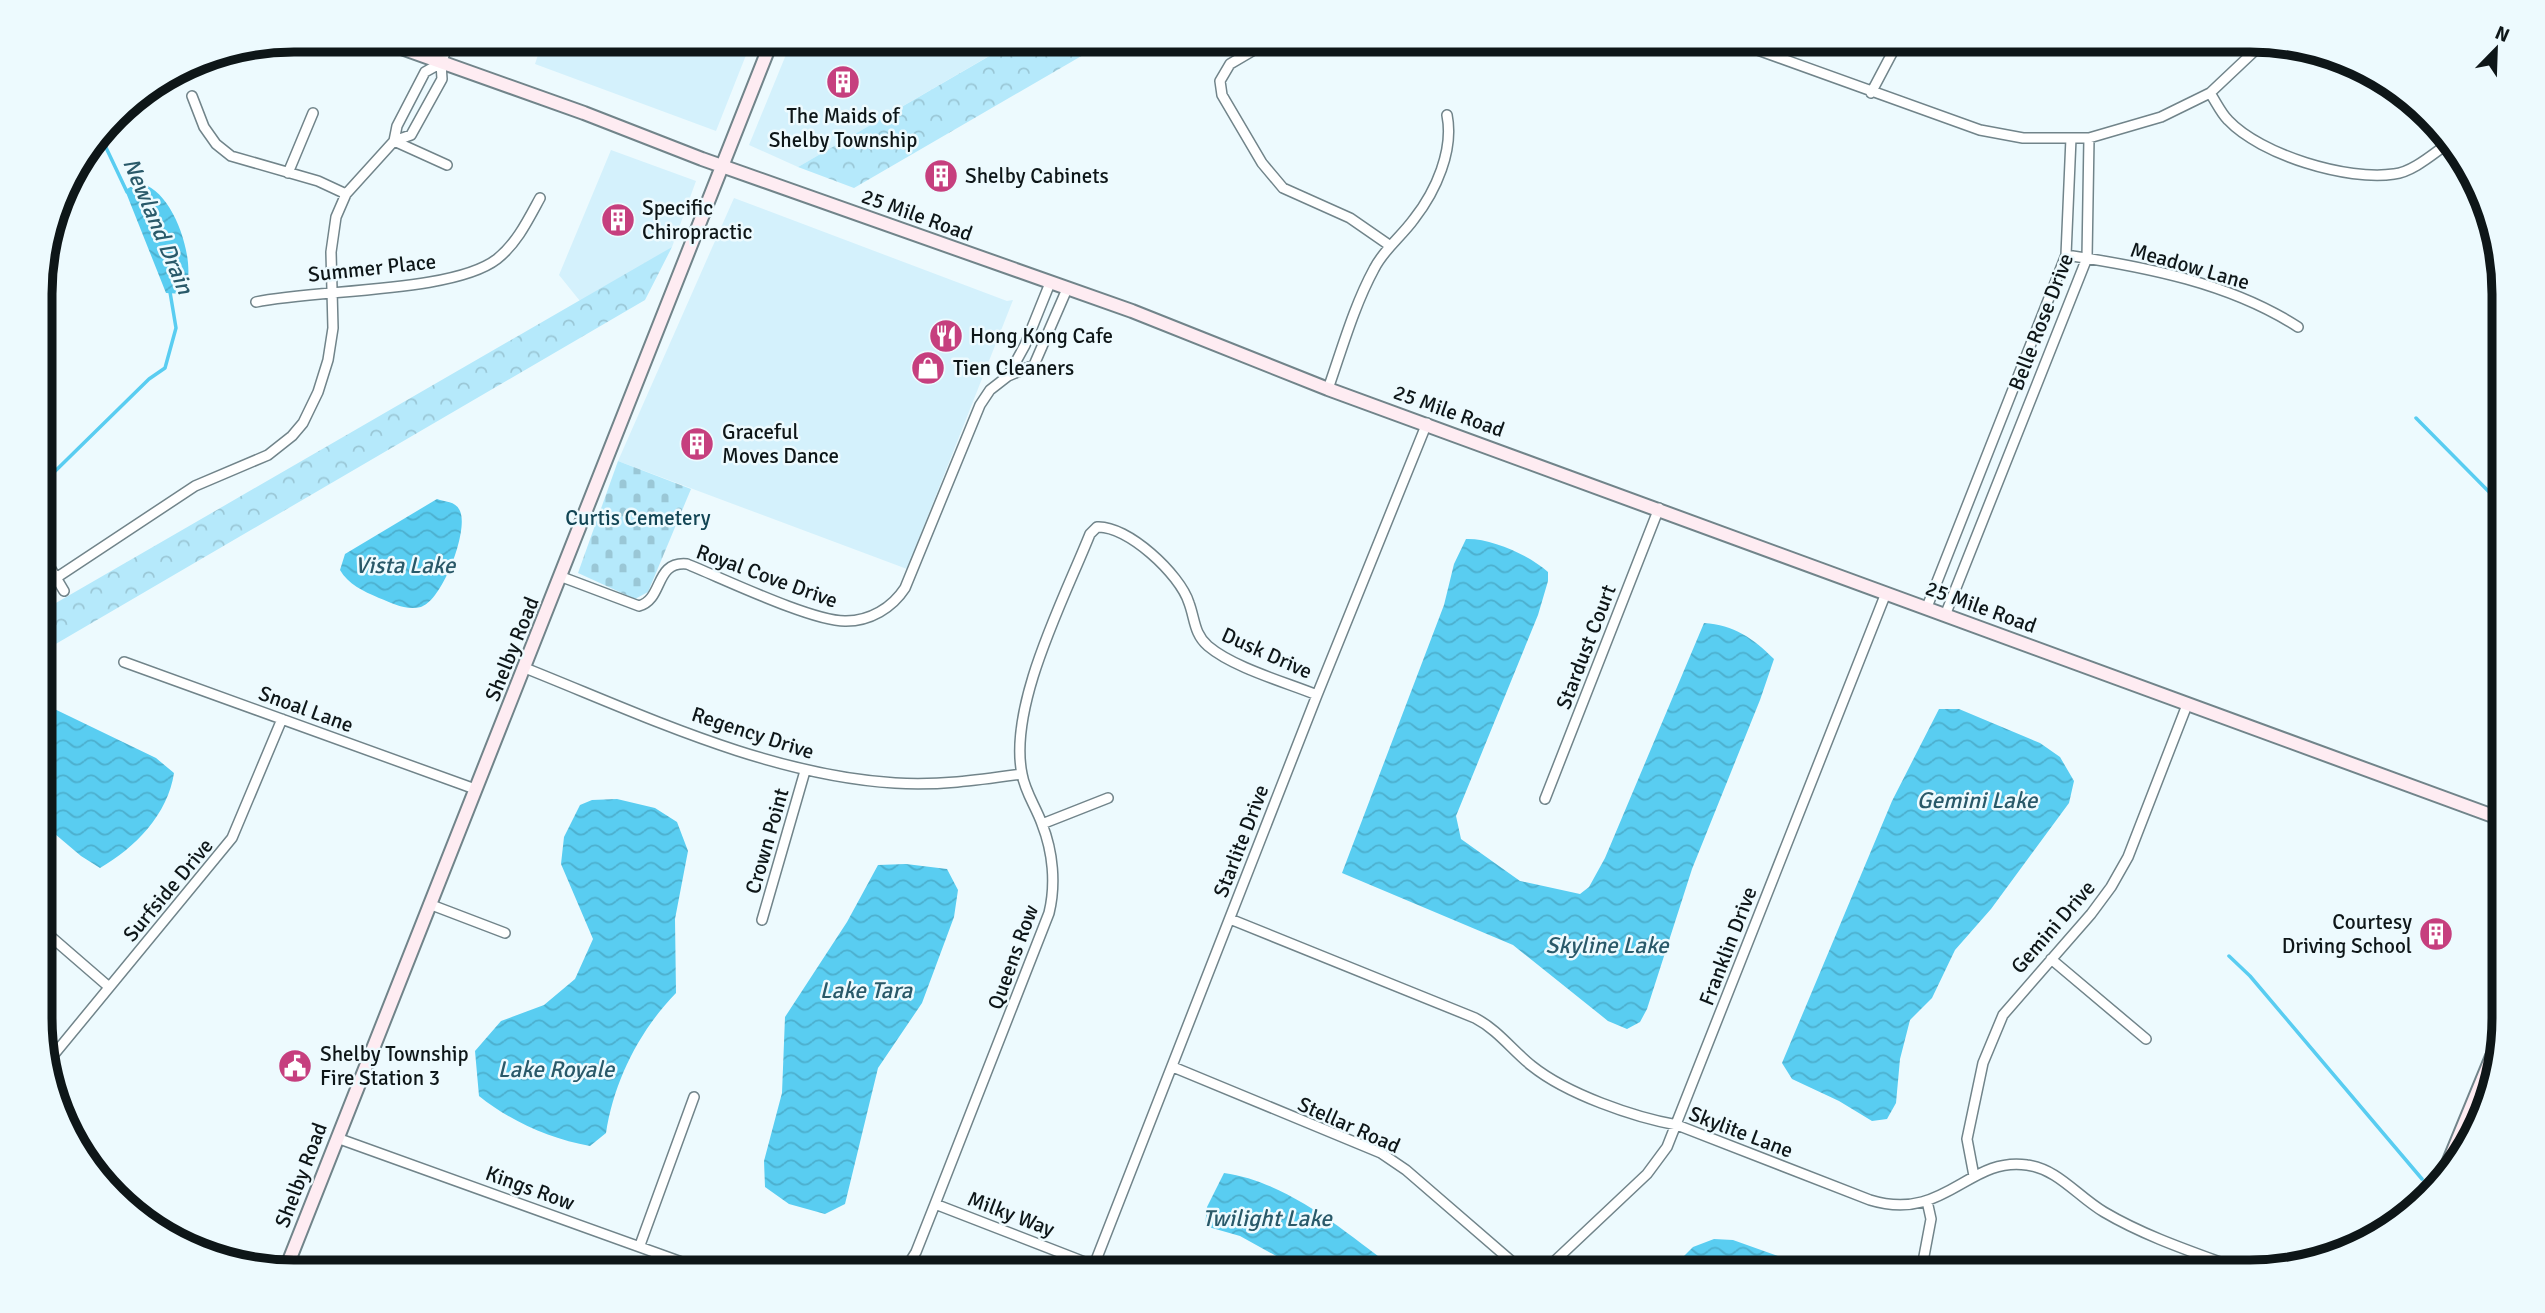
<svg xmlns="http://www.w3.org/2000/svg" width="2545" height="1313" font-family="Signika,sans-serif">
	<defs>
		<pattern id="cemetery-stones" width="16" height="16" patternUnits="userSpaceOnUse" patternTransform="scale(1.75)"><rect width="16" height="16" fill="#b5e9fb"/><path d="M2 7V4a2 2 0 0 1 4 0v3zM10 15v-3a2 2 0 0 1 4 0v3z" fill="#9ac7d6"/></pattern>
		<pattern id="park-crowns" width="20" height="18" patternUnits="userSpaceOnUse" patternTransform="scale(1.75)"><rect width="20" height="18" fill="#b5e9fb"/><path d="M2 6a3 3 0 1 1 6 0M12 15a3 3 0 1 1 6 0" fill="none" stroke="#9ac7d6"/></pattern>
		<pattern id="water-waves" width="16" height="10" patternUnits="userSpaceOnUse" patternTransform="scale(1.75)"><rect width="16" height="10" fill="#59cdf1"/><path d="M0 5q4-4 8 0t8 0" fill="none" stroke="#4cafce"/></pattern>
	</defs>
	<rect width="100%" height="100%" fill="#edfafe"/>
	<path fill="#d4f1fc" d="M543,40H752L716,131L535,64Z
		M792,40H947L989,56L798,167L749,145Z
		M611,150L696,181L672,247L584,306L559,275Z
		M734,198L1007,301L1013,300L907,569L618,461Z"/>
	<path fill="url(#cemetery-stones)" d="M618,461L691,489L648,592L635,599L578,573Z"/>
	<path fill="url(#park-crowns)" d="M1017,40H1109L854,188L798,167Z
		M672,247L645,300L42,652V611Z"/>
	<path fill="url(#water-waves)" d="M138,183C174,187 199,266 184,294L166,293L125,190Z
		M437,499C445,502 456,501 460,511C469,531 442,601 421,607C406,611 392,603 379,598C363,591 348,584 340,570L345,554Z
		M1466,539C1491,538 1529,555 1548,572V581L1538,615L1456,816L1461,839L1520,881L1580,894L1589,887L1605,858L1704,623C1734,625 1753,638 1774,659L1760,700L1692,869L1647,1009L1640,1022L1627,1029L1608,1021L1513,945L1342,873L1444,605L1454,564Z
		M42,703L156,758L174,773C168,814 135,848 100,868L81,856L42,823Z
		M1939,709H1959L2040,743L2060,757L2074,781L2069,803L1991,909L1955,950L1932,998L1910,1020L1900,1059L1896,1103L1887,1119L1872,1121L1839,1101L1792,1079L1782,1063L1892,801Z
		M617,799L655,808L677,822L688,851L675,919L676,993C639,1031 614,1081 606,1133L590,1146C550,1139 510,1121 479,1096L475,1051L501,1021L544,1005L575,979L593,939L561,864L564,837L580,805L592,800Z
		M906,864L947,869L958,890L954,917L922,1003L878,1068L845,1204L825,1214L789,1204L765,1187L764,1161L782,1093L785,1017L847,922L878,865Z
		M1224,1173C1289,1182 1348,1234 1399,1272H1305L1240,1236L1205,1226L1207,1207Z
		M1714,1239L1733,1240L1823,1272H1668L1693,1247Z"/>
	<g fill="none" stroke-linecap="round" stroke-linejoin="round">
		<path stroke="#59cdf1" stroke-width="3.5" d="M101,137L127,192
			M2416,418L2503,506
			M41,485L149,379L165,368L176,328L170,292
			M2229,956L2250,976L2422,1179"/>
		<g stroke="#71848a" stroke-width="12">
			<path id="street" d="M1271,40L1230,64L1220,81L1222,95L1262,163L1283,188L1350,218L1389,245
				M1730,40L1980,130L2023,138H2089L2161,117L2210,93L2263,43
				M1871,93L1899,40
				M2210,93C2216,102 2221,113 2228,120C2261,155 2347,181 2394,174C2413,172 2434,153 2450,142
				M192,96L204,127L216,144L231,156L318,181L346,194
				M394,141L397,126L425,72L441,63
				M394,141L447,165
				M288,173L313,113
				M2066,255C2146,267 2230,283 2298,327
				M1050,283L1025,345L1008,376L1034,365L1067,289
				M256,302C316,289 453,293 497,259C517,243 528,220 540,198
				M1328,389C1342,349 1354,306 1374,269C1384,249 1401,237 1414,219C1436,191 1454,150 1447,115
				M45,559L64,591
				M562,577L639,606C664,599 654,561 687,564C722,578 813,622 846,621C870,621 892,608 905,588L980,405L990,390L1008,376
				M56,578L195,486L268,455L292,436L303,423L318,392L328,360L333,328L331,252L336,217L346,194L394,141L411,135L442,79L441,63L450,40
				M1927,607L2066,255L2071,138
				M1946,613L2087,258L2089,138
				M124,662L475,789
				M525,668C643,715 767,775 895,783C937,786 979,780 1022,774
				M1545,799L1659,508
				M1042,824L1108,798
				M429,904L505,933
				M1230,919L1475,1018C1498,1030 1512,1050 1532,1066C1567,1094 1633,1117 1677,1125L1870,1200C1945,1223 1968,1156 2027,1165C2058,1169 2077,1196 2104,1212C2148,1238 2199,1254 2247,1272
				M762,920L805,771
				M42,929L109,987
				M2051,959L2146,1039
				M47,1063L232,838L282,719
				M1173,1067L1381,1153L1406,1170L1524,1272
				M337,1138L712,1273
				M1974,1176L1967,1139L1983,1063L2003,1015L2091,914L2111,887L2128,857L2187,705
				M935,1204L1113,1273
				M640,1245L694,1097
				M1543,1272L1647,1174L1667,1147L1886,593
				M1921,1272L1931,1219L1927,1201
				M903,1273L916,1252L935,1204L1049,913C1056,884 1053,852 1042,824C1036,807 1025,792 1022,774C1008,706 1064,599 1090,534L1097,527C1127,525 1180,574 1189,603C1195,619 1194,634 1208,646C1234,668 1285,682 1317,695
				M1091,1273L1317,695L1427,423"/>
		</g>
		<g stroke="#71848a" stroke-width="16">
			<path id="secondary" d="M379,40L584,113L702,159L1132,311L1328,389L2504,820
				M2446,1168L2502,1032
				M285,1271L772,40"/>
		</g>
		<use href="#street" stroke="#fff" stroke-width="9"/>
		<use href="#secondary" stroke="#feecf2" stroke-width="12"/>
	</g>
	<defs>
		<g id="building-disc" transform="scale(1.75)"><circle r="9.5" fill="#c63f7e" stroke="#edfafe"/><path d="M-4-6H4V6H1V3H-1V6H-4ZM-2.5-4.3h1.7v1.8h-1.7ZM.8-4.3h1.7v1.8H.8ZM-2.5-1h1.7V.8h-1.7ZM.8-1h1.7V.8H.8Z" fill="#fff"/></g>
		<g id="restaurant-disc" transform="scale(1.75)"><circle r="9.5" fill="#c63f7e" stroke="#edfafe"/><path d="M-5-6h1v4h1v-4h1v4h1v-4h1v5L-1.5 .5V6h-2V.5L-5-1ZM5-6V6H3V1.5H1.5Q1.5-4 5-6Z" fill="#fff"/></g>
		<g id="shop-disc" transform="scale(1.75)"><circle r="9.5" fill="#c63f7e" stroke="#edfafe"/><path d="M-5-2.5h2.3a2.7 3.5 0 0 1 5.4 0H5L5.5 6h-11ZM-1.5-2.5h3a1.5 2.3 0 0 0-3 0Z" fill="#fff"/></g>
		<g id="civic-disc" transform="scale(1.75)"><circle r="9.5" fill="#c63f7e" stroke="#edfafe"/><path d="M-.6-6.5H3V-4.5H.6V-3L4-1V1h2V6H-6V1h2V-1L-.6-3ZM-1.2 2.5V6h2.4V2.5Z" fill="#fff"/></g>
	</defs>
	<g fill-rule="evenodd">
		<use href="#building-disc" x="843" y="82"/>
		<use href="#building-disc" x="941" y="176"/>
		<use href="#building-disc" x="618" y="220"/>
		<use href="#restaurant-disc" x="946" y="336"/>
		<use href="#shop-disc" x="928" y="368"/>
		<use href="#building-disc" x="697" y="444"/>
		<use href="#building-disc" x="2436" y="934"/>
		<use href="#civic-disc" x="295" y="1066"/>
	</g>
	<g text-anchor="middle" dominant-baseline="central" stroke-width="5" stroke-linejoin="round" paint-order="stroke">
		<g font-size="21" fill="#0e1618" stroke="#edfafe" text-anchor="start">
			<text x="843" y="116" text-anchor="middle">The Maids of<tspan x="843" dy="24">Shelby Township</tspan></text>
			<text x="965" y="176">Shelby Cabinets</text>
			<text x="642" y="208">Specific<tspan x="642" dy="24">Chiropractic</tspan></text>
			<text x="970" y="336">Hong Kong Cafe</text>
			<text x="953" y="368">Tien Cleaners</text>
			<text x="722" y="432">Graceful<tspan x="722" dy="24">Moves Dance</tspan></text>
			<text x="2412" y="922" text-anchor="end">Courtesy<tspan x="2412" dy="24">Driving School</tspan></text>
			<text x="320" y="1054">Shelby Township<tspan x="320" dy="24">Fire Station 3</tspan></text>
		</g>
		<g font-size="21" fill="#0e1618" stroke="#edfafe">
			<text transform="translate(917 215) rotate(20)">25 Mile Road</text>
			<text transform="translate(2190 266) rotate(16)">Meadow Lane</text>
			<text transform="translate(372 268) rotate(-6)">Summer Place</text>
			<text transform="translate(2041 322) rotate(-69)">Belle Rose Drive</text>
			<text transform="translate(1449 411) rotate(20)">25 Mile Road</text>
			<text transform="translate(767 576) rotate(20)">Royal Cove Drive</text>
			<text transform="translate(1981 607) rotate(20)">25 Mile Road</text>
			<text transform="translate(1586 647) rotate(-69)">Stardust Court</text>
			<text transform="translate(512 649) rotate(-68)">Shelby Road</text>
			<text transform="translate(1267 653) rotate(24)">Dusk Drive</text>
			<text transform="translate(306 709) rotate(20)">Snoal Lane</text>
			<text transform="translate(753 733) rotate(18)">Regency Drive</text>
			<text transform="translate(767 841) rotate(-74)">Crown Point</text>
			<text transform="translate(1241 841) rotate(-69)">Starlite Drive</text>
			<text transform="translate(168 890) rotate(-50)">Surfside Drive</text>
			<text transform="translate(2053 927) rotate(-49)">Gemini Drive</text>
			<text transform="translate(1728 946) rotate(-69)">Franklin Drive</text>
			<text transform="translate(1013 957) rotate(-70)">Queens Row</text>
			<text transform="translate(1349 1125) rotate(24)">Stellar Road</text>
			<text transform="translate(1741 1132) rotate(21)">Skylite Lane</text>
			<text transform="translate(301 1175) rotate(-69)">Shelby Road</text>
			<text transform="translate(530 1188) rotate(20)">Kings Row</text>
			<text transform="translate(1011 1214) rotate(21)">Milky Way</text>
		</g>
		<g font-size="21" fill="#124554" stroke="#edfafe">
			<text x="638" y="518">Curtis Cemetery</text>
		</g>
		<g font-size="23" font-style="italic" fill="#295969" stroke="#edfafe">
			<text transform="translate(158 226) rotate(67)">Newland Drain</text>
			<text x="405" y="565">Vista Lake</text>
			<text x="1977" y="800">Gemini Lake</text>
			<text x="1607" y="945">Skyline Lake</text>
			<text x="866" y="990">Lake Tara</text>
			<text x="556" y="1069">Lake Royale</text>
			<text x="1267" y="1218">Twilight Lake</text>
		</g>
	</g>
	<path d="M0 0H2545V1313H0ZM294 52H2250A242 242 0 0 1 2492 294V1018A242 242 0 0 1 2250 1260H294A242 242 0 0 1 52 1018V294A242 242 0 0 1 294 52Z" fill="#edfafe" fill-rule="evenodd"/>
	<path fill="none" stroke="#0e1618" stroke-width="9" d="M294 52H2250A242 242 0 0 1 2492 294V1018A242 242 0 0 1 2250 1260H294A242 242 0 0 1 52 1018V294A242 242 0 0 1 294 52Z"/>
	<g transform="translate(2496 49) rotate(23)" stroke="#edfafe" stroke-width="5" paint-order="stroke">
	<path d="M0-5L12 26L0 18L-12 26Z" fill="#0e1618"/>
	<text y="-10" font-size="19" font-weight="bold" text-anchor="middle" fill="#0e1618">N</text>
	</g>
</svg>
